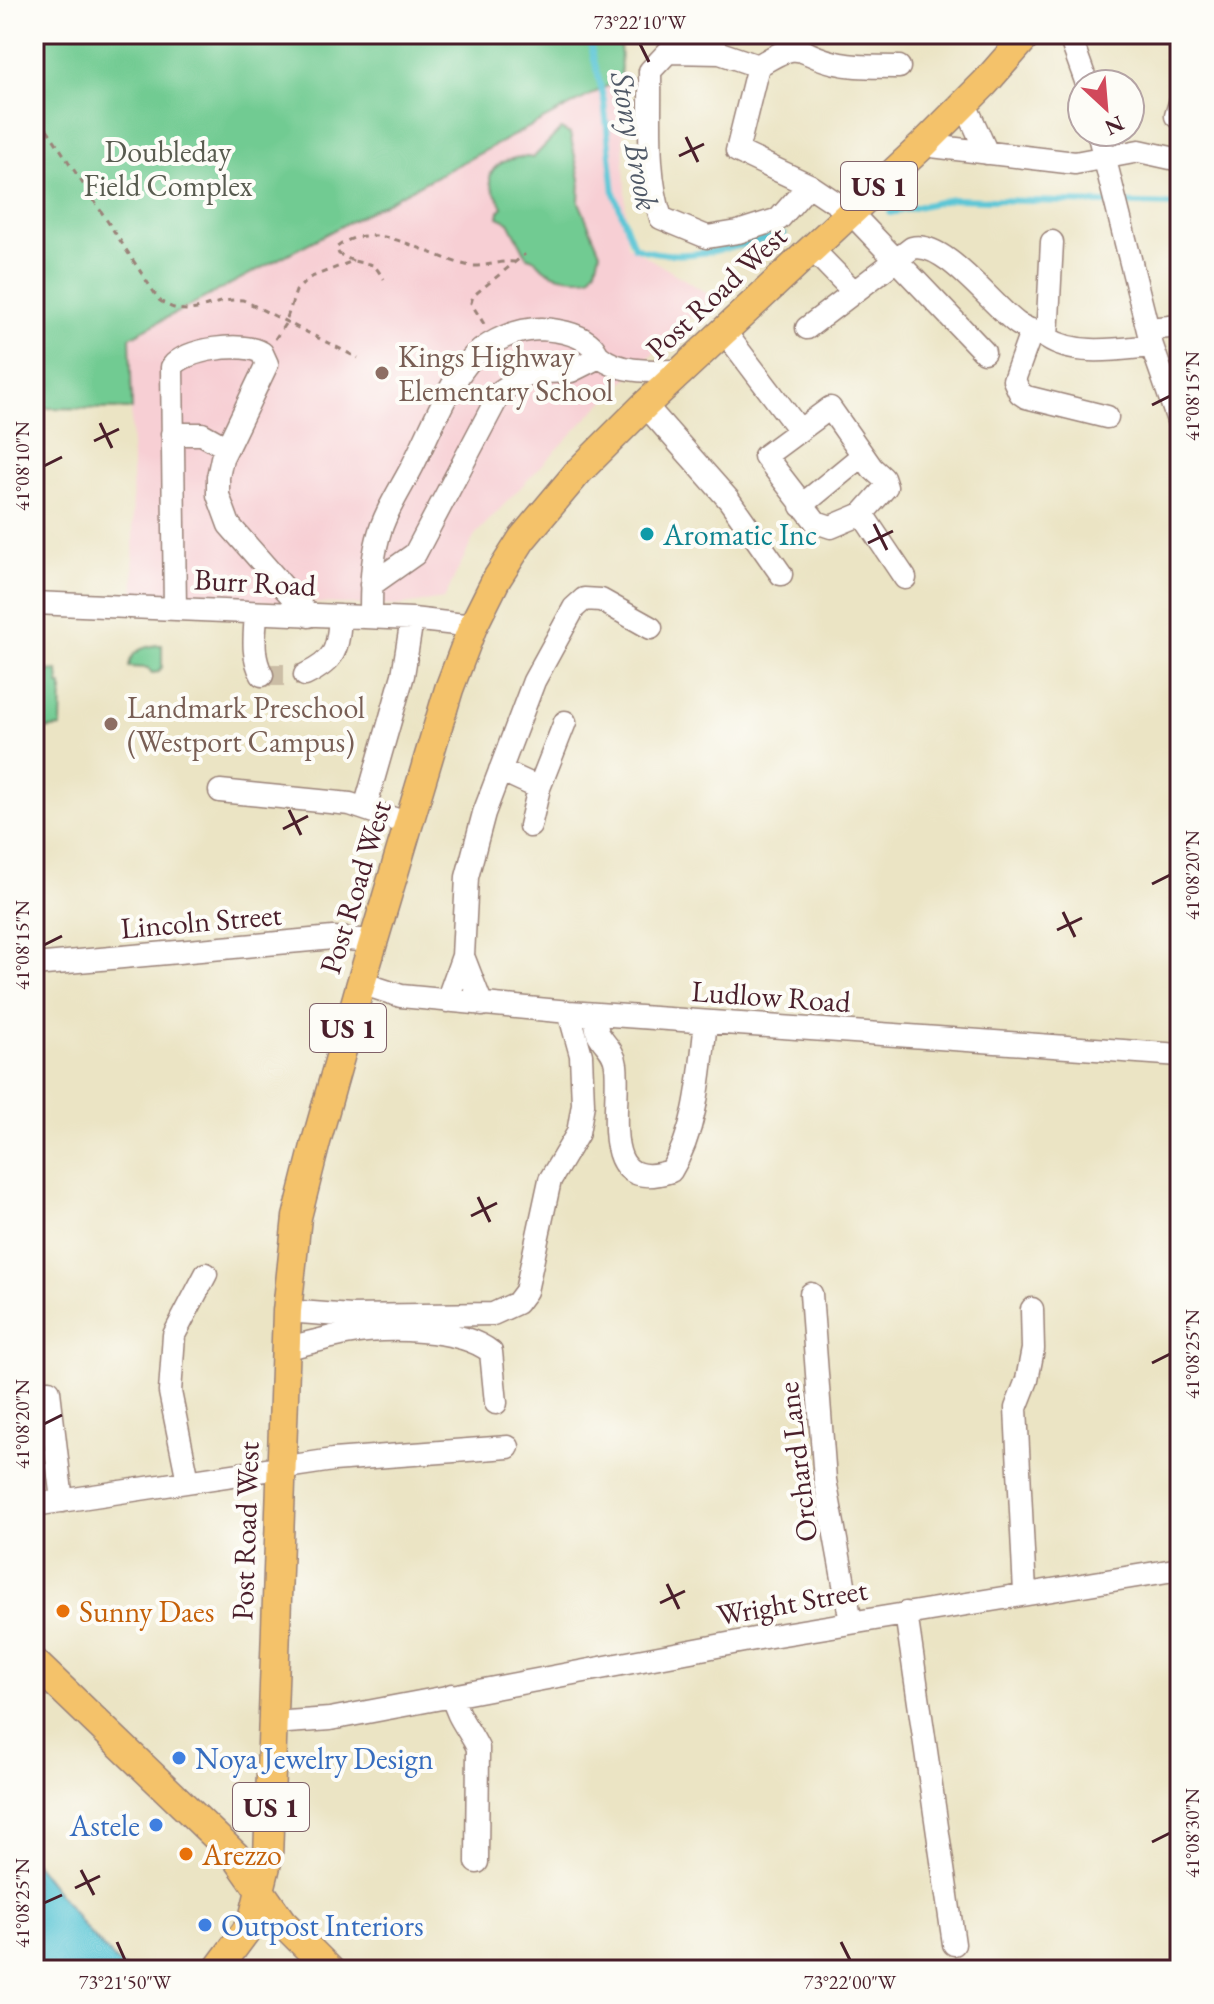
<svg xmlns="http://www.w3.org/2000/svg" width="1214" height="2004" font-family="'EB Garamond',serif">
	<rect width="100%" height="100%" fill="#fdfcf7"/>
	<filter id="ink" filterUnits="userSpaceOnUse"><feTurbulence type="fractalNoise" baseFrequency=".0125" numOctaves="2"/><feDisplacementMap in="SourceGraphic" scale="16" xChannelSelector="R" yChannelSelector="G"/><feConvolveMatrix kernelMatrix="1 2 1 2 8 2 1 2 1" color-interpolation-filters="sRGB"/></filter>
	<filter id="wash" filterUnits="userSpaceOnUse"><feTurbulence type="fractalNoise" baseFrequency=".006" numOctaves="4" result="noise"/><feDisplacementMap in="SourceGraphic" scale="32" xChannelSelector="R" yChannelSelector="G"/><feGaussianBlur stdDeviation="1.8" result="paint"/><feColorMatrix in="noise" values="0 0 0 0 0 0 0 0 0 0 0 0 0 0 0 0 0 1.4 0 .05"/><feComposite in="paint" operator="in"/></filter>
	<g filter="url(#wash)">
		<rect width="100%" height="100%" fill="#ebe4c4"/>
		<path fill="#f7cfd4" d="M621,79L627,245L712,296L590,415L475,535L444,599L396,606L134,597L130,338Z"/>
		<path fill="#71cb92" stroke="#5e755e" stroke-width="2" d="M34,34H620L621,79L130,337L132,409L34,408Z
			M561,129L570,134L580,179L579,202L600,252L596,268L590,277C576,279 555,278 543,268C537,262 536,259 527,257L509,222L498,217L499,211L503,207C499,199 489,187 490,178C492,161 519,155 533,158Z
			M162,645V667L159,672L152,673L148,668L129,667C130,650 147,645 162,645Z
			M34,670L58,671L59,685H62L61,727L34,730Z"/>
		<path fill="#5bc6d6" stroke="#527280" stroke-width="2" d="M34,1862L89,1933L125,1970H34Z"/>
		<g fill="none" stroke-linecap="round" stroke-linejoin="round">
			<path stroke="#5bc6d6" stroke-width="6" d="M588,34L604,101L614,193L634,247C683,265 734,246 784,235
				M890,213L952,199L1180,205"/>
		</g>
	</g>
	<g filter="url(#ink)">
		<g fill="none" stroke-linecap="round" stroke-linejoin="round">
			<path stroke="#cbbda5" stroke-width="22" stroke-dasharray="22 11" stroke-linecap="butt" d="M262,675H305"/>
			<g stroke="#9a8278" stroke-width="25">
				<path id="minor" d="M1069,34L1087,84
					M1178,34L1180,36
					M758,66L720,53L668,52L650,71C651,120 646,172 661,218L707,237L738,232L779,219L809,185
					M899,67C880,66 859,68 841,64C795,56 807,35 758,66L737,151L809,185L851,213L984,352
					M965,104L987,153
					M1176,116L1180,103
					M1098,132L1152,346L1180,426
					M923,145L1075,163L1139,151L1180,160
					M1052,242L1047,338C1076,357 1119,349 1152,346
					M812,249L854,292
					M807,328L912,248C944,239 992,306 1018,324C1027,329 1038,333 1047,338
					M1148,329L1180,326
					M1032,330L1014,380L1020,393L1026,397L1107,417
					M724,331L799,430
					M645,405L729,500L781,574
					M830,408L872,468L883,478L886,487L862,514L831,527L816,522L765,456Z
					M172,434H202L227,448
					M801,506L863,455
					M862,514L905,578
					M371,585L415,554L501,391L523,376L544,372L571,371L599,357
					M34,603L412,619L473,626
					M175,609L172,367C184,349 244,341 262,353L267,364L222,458L218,477V495L229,525L309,616
					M256,613C255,634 251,655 262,675
					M371,617C371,591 371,564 378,538C384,514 400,490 412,467C428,436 450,379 474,356C492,340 517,329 541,329C558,330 580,334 592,346C595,349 596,353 599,356C619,374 657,371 681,371
					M305,675C336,660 338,649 340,616
					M500,770L539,788L530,826
					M539,788L565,722
					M220,791L350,804L409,824
					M365,808L403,675L412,619
					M463,956L482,1005
					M34,965L333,938L374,941
					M361,983L401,996L569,1012L1180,1055
					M447,1001L463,956L467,877L484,813L534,681L574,608L584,599L601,600L651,628
					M595,1014C596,1021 596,1027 598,1033C604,1045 614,1050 616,1065C621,1108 596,1195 671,1171C698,1127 700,1072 706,1022
					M811,1294L825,1480L851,1622
					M287,1311L351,1316L493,1314L517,1303L526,1291L550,1180L578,1133L583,1104L581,1055L569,1012
					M285,1349C305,1344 325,1338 346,1334C384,1327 460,1327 491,1352L496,1403
					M49,1391L62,1501
					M188,1481L170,1392L174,1335L206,1274
					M34,1505L333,1460L508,1447
					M1025,1593L1016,1408L1027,1380L1033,1349L1032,1309
					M906,1613L954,1944
					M452,1695C458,1720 468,1727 478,1748L477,1862
					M273,1723L330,1719L765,1637L1180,1569"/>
			</g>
			<g stroke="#9a8278" stroke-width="31">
				<path id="major" d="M34,1662L235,1855L282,1922L330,1970
					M217,1970L252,1923L268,1858L287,1311L297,1217L316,1142L361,983L449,689L473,626L496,580L522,539L579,471L645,405L923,145L985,83L1028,34"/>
			</g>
			<path stroke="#9a8278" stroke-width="3" stroke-dasharray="6 6" stroke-linecap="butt" d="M34,109L159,300C192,324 209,297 243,300L358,358
				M353,261L339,254L336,248C374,216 426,256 466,265C483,269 498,260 515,262
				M484,324L471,303L473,296L525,254
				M275,339L285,324L296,291L309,278L353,261L374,265L384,279"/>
			<use href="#minor" stroke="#fff" stroke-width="22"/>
			<use href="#major" stroke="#f4c26a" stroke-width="28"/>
		</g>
	</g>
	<path fill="none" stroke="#4a1f2b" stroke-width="3" d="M640,44L649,62M686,137L698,162M679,156L704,144M1152,405L1170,396M100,423L112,448M94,441L119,429M44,466L62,457M874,524L887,550M868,543L893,531M289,810L301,835M283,829L308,816M1152,884L1170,875M1063,912L1075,937M1057,930L1082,918M44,945L62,936M478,1197L490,1222M471,1216L497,1203M1152,1363L1170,1354M44,1424L62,1415M667,1584L679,1609M660,1603L685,1591M1152,1842L1170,1833M81,1870L94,1895M75,1888L100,1876M44,1903L62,1895M117,1942L125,1960M841,1942L850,1960"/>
	<g fill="#8d6e63" stroke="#fdfcf7" stroke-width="3">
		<circle cx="382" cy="373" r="8"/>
		<circle cx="111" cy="724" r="8"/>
	</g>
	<circle fill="#0f9aa8" stroke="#fdfcf7" stroke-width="3" cx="647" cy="534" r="8"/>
	<g fill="#e8710a" stroke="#fdfcf7" stroke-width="3">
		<circle cx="63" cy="1611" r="8"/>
		<circle cx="186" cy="1854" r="8"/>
	</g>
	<g fill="#3f7fe0" stroke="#fdfcf7" stroke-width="3">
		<circle cx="179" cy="1758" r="8"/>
		<circle cx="156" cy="1825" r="8"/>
		<circle cx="205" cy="1925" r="8"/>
	</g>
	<g text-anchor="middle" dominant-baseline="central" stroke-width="8" stroke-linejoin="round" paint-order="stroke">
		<g fill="#fdfcf7" stroke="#806168" stroke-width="2">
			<rect x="841" y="162" width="76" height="48" rx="6"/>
			<rect x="310" y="1004" width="76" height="48" rx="6"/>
			<rect x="233" y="1783" width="76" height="48" rx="6"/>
		</g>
		<g font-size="28" font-weight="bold" fill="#4a1f2b">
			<text x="879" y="186">US 1</text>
			<text x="348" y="1028">US 1</text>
			<text x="271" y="1807">US 1</text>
		</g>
		<g font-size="30" fill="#585b4f" stroke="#fdfcf7">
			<text x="168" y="151">Doubleday<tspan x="168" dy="34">Field Complex</tspan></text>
		</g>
		<g font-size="30" fill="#4a1f2b" stroke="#fdfcf7">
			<text transform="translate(716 292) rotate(-43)">Post Road West</text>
			<text transform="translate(255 582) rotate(3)">Burr Road</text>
			<text transform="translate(355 887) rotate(-73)">Post Road West</text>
			<text transform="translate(201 921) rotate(-5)">Lincoln Street</text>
			<text transform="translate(771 996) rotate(4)">Ludlow Road</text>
			<text transform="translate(797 1462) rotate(-97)">Orchard Lane</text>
			<text transform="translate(245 1531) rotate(-88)">Post Road West</text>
			<text transform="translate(792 1602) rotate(-10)">Wright Street</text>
		</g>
		<g font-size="30" fill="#785e54" stroke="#fdfcf7" text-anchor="start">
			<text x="398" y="356">Kings Highway<tspan x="398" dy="34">Elementary School</tspan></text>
			<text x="127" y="707">Landmark Preschool<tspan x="127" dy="34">(Westport Campus)</tspan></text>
		</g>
		<g font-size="30" fill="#0d838f" stroke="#fdfcf7" text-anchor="start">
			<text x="663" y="534">Aromatic Inc</text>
		</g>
		<g font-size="30" fill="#c56008" stroke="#fdfcf7" text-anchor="start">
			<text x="79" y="1611">Sunny Daes</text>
			<text x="202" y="1854">Arezzo</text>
		</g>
		<g font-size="30" fill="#366cbe" stroke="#fdfcf7" text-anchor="start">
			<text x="195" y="1758">Noya Jewelry Design</text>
			<text x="140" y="1825" text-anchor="end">Astele</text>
			<text x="221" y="1925">Outpost Interiors</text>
		</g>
		<g font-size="32" font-style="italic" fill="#505967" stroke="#fdfcf7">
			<text transform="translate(635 141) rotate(79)">Stony Brook</text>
		</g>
	</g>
	<rect width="1214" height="2004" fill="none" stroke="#fdfcf7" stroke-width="88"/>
	<g transform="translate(1106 108) rotate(154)"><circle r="38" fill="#fdfcf7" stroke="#b5a4a5" stroke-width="2"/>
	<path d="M0-6L14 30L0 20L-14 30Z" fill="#d1495b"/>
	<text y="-12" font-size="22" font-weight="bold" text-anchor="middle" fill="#4a1f2b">N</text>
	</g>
	<rect x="44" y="44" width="1126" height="1916" fill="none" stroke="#4a1f2b" stroke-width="3"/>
	<g font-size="20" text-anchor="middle" fill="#4a1f2b">
		<text x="640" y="29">73°22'10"W</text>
		<text transform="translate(1192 396) rotate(-90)" y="7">41°08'15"N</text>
		<text transform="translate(22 466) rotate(-90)" y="7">41°08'10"N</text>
		<text transform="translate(1192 875) rotate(-90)" y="7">41°08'20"N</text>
		<text transform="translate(22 945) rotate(-90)" y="7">41°08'15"N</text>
		<text transform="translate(1192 1354) rotate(-90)" y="7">41°08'25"N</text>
		<text transform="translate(22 1424) rotate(-90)" y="7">41°08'20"N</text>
		<text transform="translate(1192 1833) rotate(-90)" y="7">41°08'30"N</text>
		<text transform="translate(22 1903) rotate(-90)" y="7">41°08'25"N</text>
		<text x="125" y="1989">73°21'50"W</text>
		<text x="850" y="1989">73°22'00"W</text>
	</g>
</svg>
